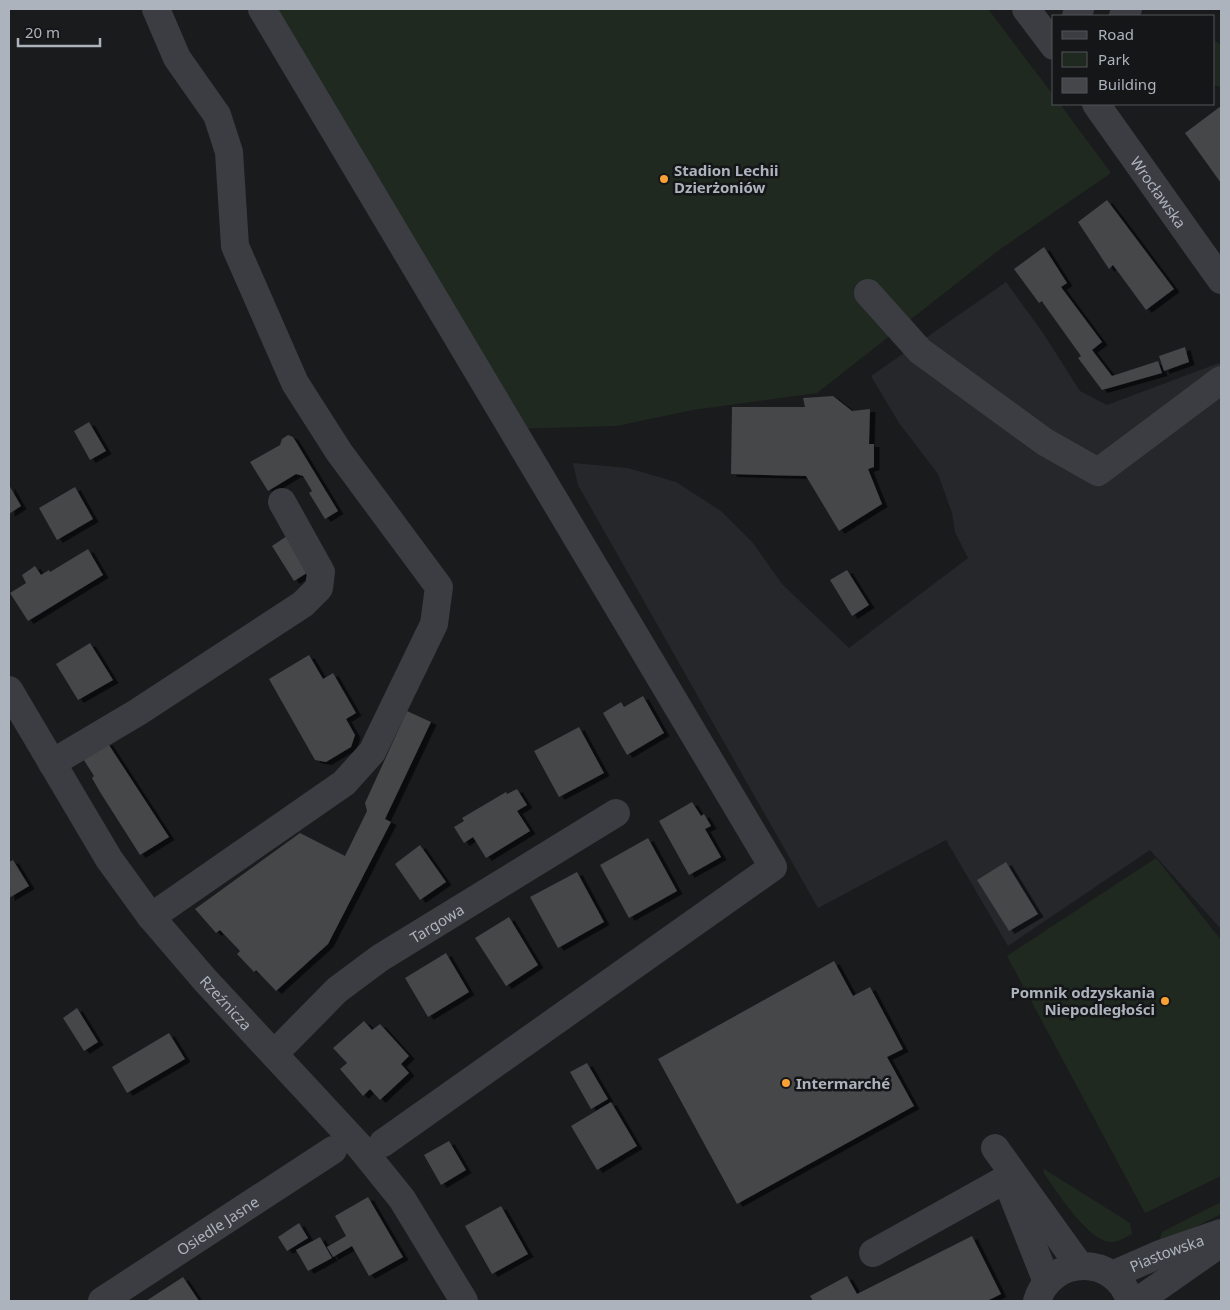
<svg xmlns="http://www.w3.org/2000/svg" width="1230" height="1310" font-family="'Noto Sans',sans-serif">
	<defs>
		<filter id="shadow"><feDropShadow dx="5.5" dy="3" stdDeviation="0" flood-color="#0009"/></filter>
	</defs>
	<rect width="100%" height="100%" fill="#1a1b1d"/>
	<path fill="#26272a" d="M1006,282L1043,333L1080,391L1107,405L1219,363L1221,366V929L1150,850L1008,946L946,840L818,908L578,485L573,463L628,468L676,482L721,511L753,543L782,584L849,648L968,558L955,532L952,513L938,474L899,423L871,376Z"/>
	<path fill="#202920" d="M275,9H988L1054,96V104H1060L1111,173L999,250L817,393L693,410L616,426L511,429Z
		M1214,40L1221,45V87L1214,85Z
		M1156,858L1221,940V1176L1145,1213L1007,956Z
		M1044,1169L1130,1223L1132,1234C1127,1236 1120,1241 1114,1242C1091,1246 1055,1189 1043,1172Z
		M1221,1202V1214L1164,1243L1160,1238L1162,1232Z"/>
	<path fill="#44464a" filter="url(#shadow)" d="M1221,106V183L1185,133Z
		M1107,200L1174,289L1146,310L1113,265L1109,269L1078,222Z
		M1044,247L1067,283L1061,287L1102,342L1092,350L1112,376L1158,361L1162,373L1102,390L1078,358L1081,356L1043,303L1042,301L1039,303L1014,269Z
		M1185,347L1189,362L1164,371L1159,356Z
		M833,396L852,411L870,409L869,444H874V467L868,469L882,504L839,531L806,476L731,474L732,407H805L803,398Z
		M89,422L106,451L90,460L74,431Z
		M288,435L293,437L338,511L325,519L309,493L312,491L303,476L296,474L268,491L250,462L280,445L282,439Z
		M9,485L21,506L9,514Z
		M75,487L93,519L57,540L39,508Z
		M287,536L310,571L294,581L272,546Z
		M88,549L103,575L28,621L10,593L26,583L22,575L35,566L41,575L49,570L50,572Z
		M847,570L869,605L852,616L830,580Z
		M90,643L113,680L78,700L56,664Z
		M309,655L323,679L333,673L356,713L346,719L355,735L351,747L326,762L315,760L269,679Z
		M643,696L664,733L627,755L603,713L621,702L624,707Z
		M407,711L431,722L385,819L391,822L328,944L276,991L256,970L254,972L237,954L240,951L220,930L216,933L195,909L300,833L345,856L367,811L365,803Z
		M579,727L604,773L559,797L534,751Z
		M107,742L169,837L140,855L100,792L92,778L94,776L82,757Z
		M517,789L527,805L517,811L530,831L486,858L473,837L464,843L454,827L464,821L462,818L506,792L507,794Z
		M692,802L701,816L704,814L711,826L705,829L721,857L689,875L659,821Z
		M648,838L677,891L629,918L600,865Z
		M420,845L446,882L420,900L395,864Z
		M13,860L29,886L9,898V862Z
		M1006,862L1038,914L1009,931L977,880Z
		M577,872L604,922L558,948L530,897Z
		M509,917L538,965L506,986L475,938Z
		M446,953L469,992L428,1017L405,978Z
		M834,961L853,996L870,987L903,1049L887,1057L914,1106L737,1204L658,1059Z
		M77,1008L98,1042L84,1051L63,1018Z
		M364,1021L372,1030L380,1024L409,1056L401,1064L409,1073L380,1100L370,1089L363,1096L340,1069L347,1063L333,1048Z
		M169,1033L185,1059L127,1093L112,1067Z
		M587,1063L608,1099L591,1109L570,1072Z
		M611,1102L637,1146L597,1170L571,1126Z
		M449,1141L466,1170L441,1185L424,1155Z
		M368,1197L403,1257L369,1276L352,1246L333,1257L327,1247L346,1236L335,1216Z
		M501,1206L528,1254L492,1274L465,1226Z
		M299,1223L308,1238L287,1251L278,1237Z
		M972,1236L1001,1294L987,1301H813L810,1296L847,1276L857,1294Z
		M320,1237L332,1258L308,1271L296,1250Z
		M183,1277L199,1301H146Z"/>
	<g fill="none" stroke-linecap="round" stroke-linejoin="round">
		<g stroke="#3b3d42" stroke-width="28">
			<path d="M262,9L773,867L383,1143"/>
			<path d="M1026,9L1054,46"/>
			<path d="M1076,16L1080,9"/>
			<path d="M1123,16L1128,9"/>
			<path id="s1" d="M1096,104L1221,280"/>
			<path d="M868,293L920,351L1045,442L1098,472L1221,380"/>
			<path id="s2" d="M9,690L109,859L151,917L205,980L360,1147L402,1199L464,1301"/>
			<path d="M52,763L138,712L303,604L319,588L321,572L282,502"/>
			<path d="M151,917L344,783L372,752L434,624L439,587L339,452L295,383L235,246L229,152L217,115L177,58L156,9"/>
			<path id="s3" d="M274,1054L337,990L380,958L616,813"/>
			<path d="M995,1148L1079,1265"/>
			<path d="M1007,1181L1047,1282"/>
			<path d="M873,1253L1006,1179"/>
			<path id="s4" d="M1112,1275L1160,1254L1221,1233"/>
			<path id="s5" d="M102,1301L333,1150"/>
			<path d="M1037,1301C1051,1255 1116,1254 1130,1301"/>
			<path d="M1138,1301L1218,1245"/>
		</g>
	</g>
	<g fill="#faa135" stroke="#151618" stroke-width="2">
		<circle cx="664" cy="179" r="5"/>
		<circle cx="1165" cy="1001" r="5"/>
		<circle cx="786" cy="1083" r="5"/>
	</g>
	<g text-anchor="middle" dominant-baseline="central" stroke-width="5" stroke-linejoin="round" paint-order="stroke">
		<g font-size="15" font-weight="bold" fill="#adb3bd" stroke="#151618" text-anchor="start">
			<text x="674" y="170">Stadion Lechii<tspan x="674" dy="17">Dzierżoniów</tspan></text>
			<text x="1155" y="992" text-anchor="end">Pomnik odzyskania<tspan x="1155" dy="17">Niepodległości</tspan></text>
			<text x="796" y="1083">Intermarché</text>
		</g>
		<g font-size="15" fill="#adb3bd" stroke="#151618">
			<text stroke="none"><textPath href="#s1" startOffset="108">Wrocławska</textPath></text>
			<text stroke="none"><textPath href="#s3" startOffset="210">Targowa</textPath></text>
			<text stroke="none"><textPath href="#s2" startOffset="382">Rzeźnicza</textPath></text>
			<text stroke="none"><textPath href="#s5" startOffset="138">Osiedle Jasne</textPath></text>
			<text stroke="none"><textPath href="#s4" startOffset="59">Piastowska</textPath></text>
		</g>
	</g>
	<rect width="1230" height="1310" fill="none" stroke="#adb3bd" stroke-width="20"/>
	<rect x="1052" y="15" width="162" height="90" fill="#151618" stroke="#52555a"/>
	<rect x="1062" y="31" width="25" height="8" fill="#3b3d42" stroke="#52555a"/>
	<text x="1098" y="40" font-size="15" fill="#adb3bd">Road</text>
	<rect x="1062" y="52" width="25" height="15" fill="#202920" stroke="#52555a"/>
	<text x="1098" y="65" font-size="15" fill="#adb3bd">Park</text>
	<rect x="1062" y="78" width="25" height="15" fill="#44464a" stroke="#52555a"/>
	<text x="1098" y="90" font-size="15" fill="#adb3bd">Building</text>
	<path d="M18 38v8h82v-8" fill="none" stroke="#adb3bd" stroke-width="2.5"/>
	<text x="25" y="38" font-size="15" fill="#adb3bd" stroke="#151618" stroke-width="4" paint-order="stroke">20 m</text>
</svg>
